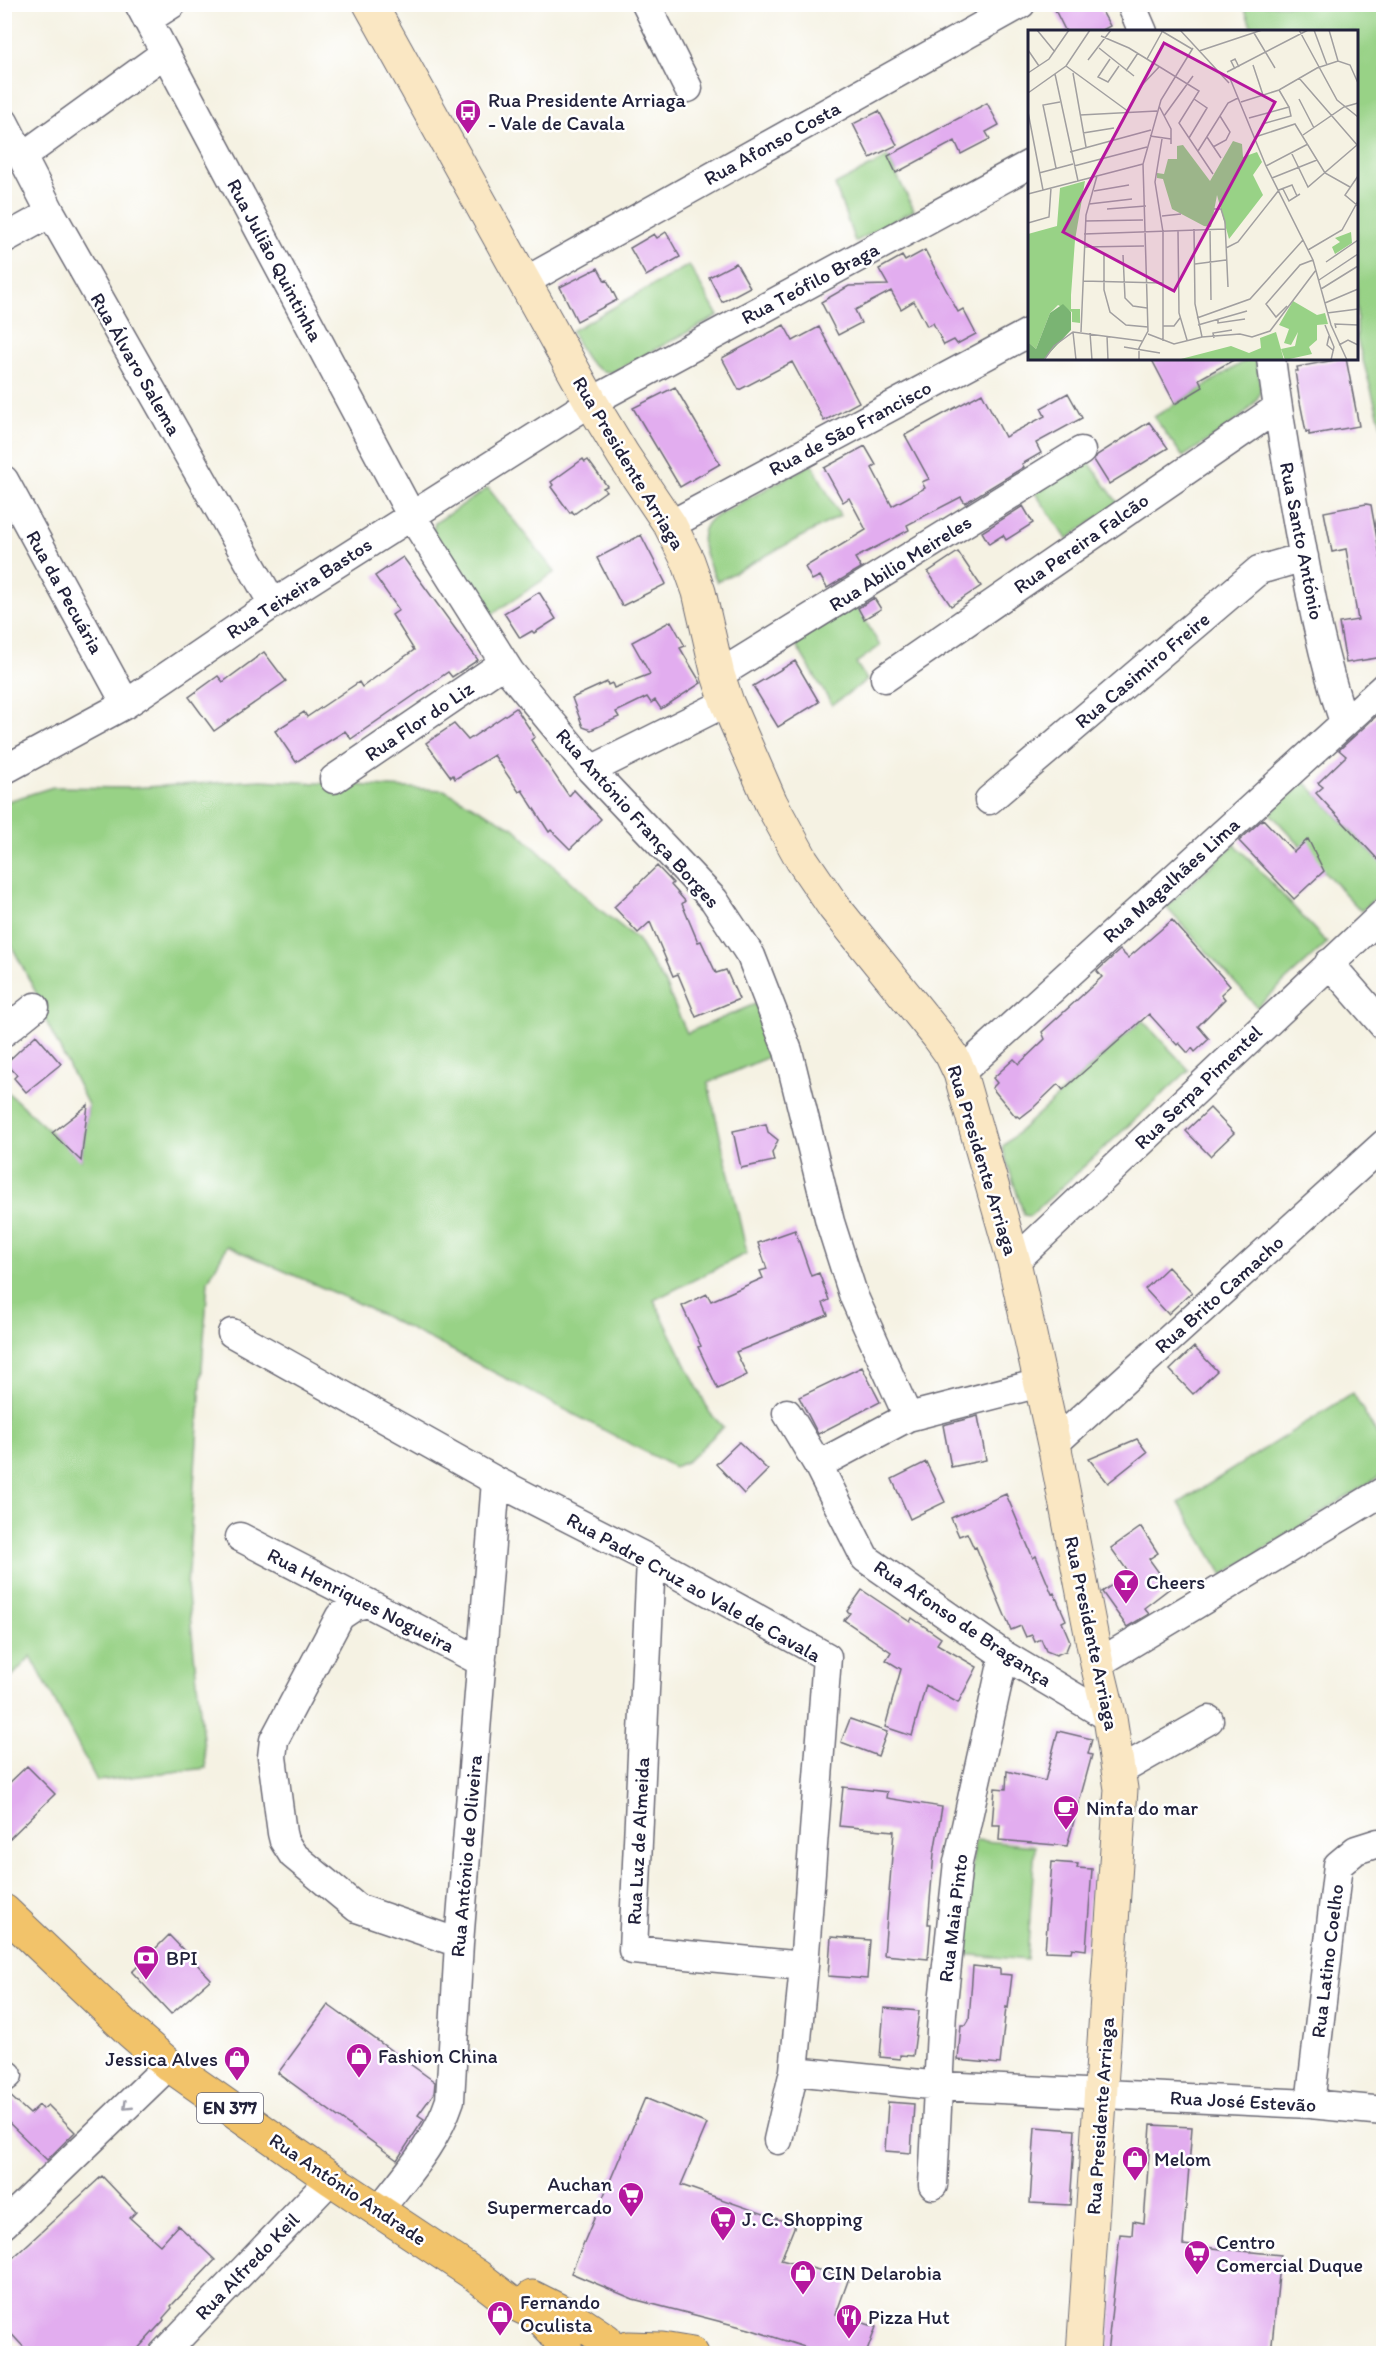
<svg xmlns="http://www.w3.org/2000/svg" width="1388" height="2358" font-family="Itim,sans-serif">
	<rect width="100%" height="100%" fill="#fff"/>
	<filter id="ink" filterUnits="userSpaceOnUse"><feTurbulence type="fractalNoise" baseFrequency=".0167" numOctaves="2"/><feDisplacementMap in="SourceGraphic" scale="12" xChannelSelector="R" yChannelSelector="G"/><feConvolveMatrix kernelMatrix="1 2 1 2 8 2 1 2 1" color-interpolation-filters="sRGB"/></filter>
	<filter id="wash" filterUnits="userSpaceOnUse"><feTurbulence type="fractalNoise" baseFrequency=".008" numOctaves="4" result="noise"/><feDisplacementMap in="SourceGraphic" scale="24" xChannelSelector="R" yChannelSelector="G"/><feGaussianBlur stdDeviation="1.35" result="paint"/><feColorMatrix in="noise" values="0 0 0 0 0 0 0 0 0 0 0 0 0 0 0 0 0 1.4 0 .05"/><feComposite in="paint" operator="in"/></filter>
	<g filter="url(#wash)">
		<rect width="100%" height="100%" fill="#f5f2e3"/>
		<path fill="#98d286" stroke="#5d7a60" stroke-width="1.5" d="M1243,5H1383V432L1357,339L1356,32L1253,31Z
			M888,157L914,210L855,242L835,185Z
			M689,265L718,316L613,372C589,374 581,349 571,331Z
			M1248,359H1255C1257,369 1262,381 1260,391C1256,414 1202,443 1183,457L1154,417Z
			M1086,458L1118,503L1067,539L1033,490Z
			M812,464L840,516L717,582C709,562 692,537 711,519Z
			M488,488L555,572L489,616L431,537L435,523Z
			M853,599L880,646L856,663L867,680L832,705L793,640Z
			M261,780L444,790L514,828L598,908L637,939L665,984L687,1033L755,1004L775,1054L708,1083L747,1253L654,1300L710,1413L723,1427L688,1461L674,1467L444,1346L353,1301L227,1246L208,1281L187,1586L206,1768L97,1781L31,1656L5,1684L4,1089L81,1160L88,1105L44,1017L47,1014L5,933V802L53,787L129,788Z
			M1305,782L1383,865V891L1361,911L1270,813Z
			M1235,844L1327,943L1257,1007L1166,907Z
			M1142,1020L1189,1070L1030,1216L1024,1215L1002,1147Z
			M1353,1393L1383,1445V1474L1223,1575L1179,1503Z
			M975,1840L1035,1846L1027,1960L961,1954Z"/>
		<g id="blocks">
			<path fill="#e2adef" d="M1052,4H1098L1110,26L1099,32H1066Z
				M987,103L999,125L986,132L990,139L961,154L955,141L896,173L888,156Z
				M879,111L897,145L870,158L853,124Z
				M666,232L680,257L646,276L630,248L654,234L657,238Z
				M925,250L958,312L963,309L976,334L957,344L954,340L944,345L933,323L927,326L914,301L901,309L891,291L855,310L861,323L838,335L821,302L849,286L888,285L879,269L902,256L905,261Z
				M736,263L750,287L722,302L709,277Z
				M598,268L605,281L607,280L617,300L577,321L560,287Z
				M784,325L793,341L819,327L859,402L824,421L792,362L739,390L722,358Z
				M1151,358H1237L1199,379L1203,387L1175,404Z
				M1346,358L1359,426L1309,435V431L1306,432L1299,397L1295,371H1298L1297,367Z
				M675,387L720,464L680,487L633,408Z
				M982,393L1005,437L1045,416L1041,408L1068,393L1082,418L1036,443L1041,453L1022,464L1024,467L965,503L961,497L907,525L909,530L855,558L861,568L827,588L820,576L812,580L805,567L866,530L849,498L843,502L824,468L865,446L876,465L872,468L892,506L925,488L922,482L929,479L905,435Z
				M1149,422L1168,448L1109,484L1094,460L1097,455Z
				M583,459L585,462L588,460L607,486L603,488L606,491L574,514L572,511L570,513L551,487L553,485L551,482Z
				M1366,504L1371,505L1383,573V657L1346,663L1339,623L1358,620L1346,549L1332,552L1324,512Z
				M1023,506L1033,523L1006,540L1003,535L989,544L982,532Z
				M641,535L666,584L622,606L597,558Z
				M958,552L981,586L951,606L928,572Z
				M403,557L478,660L452,677L448,672L351,739L345,731L296,762L275,731L304,712L307,717L359,682L362,687L414,650L392,615L399,610L375,576Z
				M539,592L556,619L534,633L532,631L520,638L504,613Z
				M874,598L881,609L864,619L858,608Z
				M671,621L685,646L680,648L701,683L661,709L655,700L651,703L647,697L616,712L619,717L591,730L583,727L572,698L607,682L608,685L612,683L614,688L650,674L632,642Z
				M264,652L286,681L214,731L189,697L218,676L223,682Z
				M795,661L819,702L778,727L753,686Z
				M516,708L535,737L531,740L569,796L574,790L601,819L570,849L551,830L549,832L522,790L519,792L494,755L455,779L453,775L451,777L426,743L454,724L468,740Z
				M1383,710V865L1316,793L1323,787L1318,783L1346,756L1339,750Z
				M1263,819L1294,852L1308,839L1324,871L1294,899L1239,841Z
				M657,866L673,883L671,885L685,901L682,904L698,942L701,941L716,973L726,970L739,999L696,1017L678,974L673,976L650,922L638,933L614,907Z
				M1172,920L1230,986L1221,994L1225,999L1198,1026L1209,1039L1195,1052L1192,1048L1188,1053L1179,1043L1177,1045L1149,1014L1063,1090L1058,1084L1033,1108L1020,1118L1017,1116L1016,1117L992,1088L997,1083L993,1078L1014,1059L1019,1064L1045,1039L1042,1032L1102,977L1097,971L1120,950L1128,958Z
				M36,1035L61,1064L26,1092L14,1078L17,1075L6,1063Z
				M88,1105L81,1161L52,1133Z
				M1210,1108L1234,1133L1210,1156L1186,1131Z
				M766,1124L768,1132L778,1140L772,1153L774,1161L741,1168L733,1131Z
				M795,1230L811,1276L819,1273L829,1300L823,1303L828,1315L736,1352L747,1375L718,1389L698,1347L701,1346L682,1306L707,1294L711,1301L763,1278L760,1271L767,1269L758,1243Z
				M1168,1267L1192,1292L1168,1314L1145,1289Z
				M1194,1347L1217,1371L1193,1394L1170,1370Z
				M862,1367L880,1402L818,1434L799,1397Z
				M978,1416L986,1460L951,1467L943,1425Z
				M1137,1439L1147,1452L1108,1483L1089,1459Z
				M739,1442L768,1470L744,1494L716,1464Z
				M926,1462L945,1502L910,1519L892,1479Z
				M1006,1494L1033,1558L1036,1556L1052,1594L1054,1593L1066,1620L1062,1622L1070,1641L1066,1651L1056,1655L1046,1651L1041,1639L1035,1642L1032,1635L1026,1637L1021,1626L1011,1630L976,1547L974,1548L967,1533L959,1536L951,1518Z
				M1141,1527L1158,1553L1149,1559L1170,1588L1144,1608L1149,1614L1127,1627L1102,1592L1129,1573L1111,1548Z
				M862,1590L910,1622L912,1618L941,1638L937,1644L977,1667L958,1703L926,1685L912,1736L885,1727L901,1669L886,1660L891,1652L844,1620L850,1613L847,1611Z
				M850,1719L887,1732L878,1756L841,1742Z
				M1058,1731L1092,1739L1088,1754L1092,1755L1067,1846L999,1840L1000,1825H992L995,1788L1006,1789L1007,1771L1045,1781Z
				M27,1766L55,1794L4,1844V1788Z
				M843,1787L887,1792L886,1798L942,1807L934,1853L928,1924H931L928,1959L884,1955L894,1831L839,1826Z
				M1052,1862L1078,1864L1077,1868L1092,1869L1086,1950L1072,1948L1071,1952L1045,1951Z
				M169,1935L211,1979L171,2014L132,1972Z
				M831,1937L870,1940L867,1979L828,1976Z
				M973,1966L1000,1969V1974L1012,1975L1008,2008L1006,2007L1000,2064L958,2060L961,2025H966L969,2020Z
				M328,2005L435,2082L434,2093L418,2115L424,2119L397,2160L278,2073Z
				M884,2008L919,2011L913,2056L900,2055V2059L880,2057Z
				M4,2094H8L30,2114L39,2105L43,2109L48,2105L75,2132L47,2160L4,2118Z
				M645,2098L707,2124L681,2185L795,2225L781,2260L849,2278L836,2314L876,2327L866,2354H826L749,2329L633,2299L571,2273Z
				M888,2102L914,2104L911,2153L885,2151Z
				M1151,2125L1192,2127L1183,2245L1281,2255L1271,2354H1107L1120,2234L1132,2235L1133,2221L1144,2223Z
				M1035,2127L1075,2130L1070,2205L1030,2203Z
				M102,2176L136,2212L130,2218L160,2245L178,2225L215,2260L171,2306L172,2308L163,2318L164,2320L133,2354H30L4,2326V2266Z"/>
		</g>
	</g>
	<g filter="url(#ink)">
		<use href="#blocks" fill-opacity="0" stroke="#6c6b76" stroke-width="1.5"/>
		<g fill="none" stroke-linecap="round" stroke-linejoin="round">
			<g stroke="#6c6b76" stroke-width="31">
				<path id="street" d="M139,4L411,515L510,672L591,770L714,900L751,956L788,1051L830,1222L854,1297L908,1417
					M646,4L688,88
					M1131,4L1143,32
					M147,20L172,4
					M4,122L51,213L273,604
					M23,156L165,53
					M4,239L51,213
					M524,282L1021,4
					M1271,358C1278,415 1288,470 1298,526C1310,592 1322,658 1344,722
					M4,480L126,704
					M670,525L1030,332
					M718,675L1081,451
					M885,678L1277,408
					M4,770L126,704L273,604L591,402L1030,164
					M591,770L727,702
					M334,779L504,663
					M989,800L1259,570L1304,557
					M1329,963L1384,1026
					M4,1032L35,1007
					M960,1073L1384,687
					M1014,1262L1384,913
					M232,1333L496,1481L651,1560L827,1657L804,1966L794,2071L940,2086L1310,2104L1384,2111
					M787,1413L818,1465L865,1558L1004,1655L1110,1718
					M1054,1444L1384,1144
					M818,1465L908,1417L1040,1383
					M240,1537L482,1662
					M651,1560L633,1950L804,1966
					M368,1603L355,1606L340,1616L274,1740L272,1757L282,1833L284,1841L293,1855L357,1908L459,1943
					M1097,1664L1384,1491
					M1118,1772L1209,1720
					M4,2078L8,2075
					M1310,2104L1338,1865L1356,1850L1378,1843
					M778,2140L794,2071
					M933,2185L942,2012L958,1862L1004,1655
					M379,2210C406,2175 436,2143 450,2100L459,1943L496,1481
					M4,2224L169,2065
					M163,2354L331,2179"/>
			</g>
			<g stroke="#6c6b76" stroke-width="35">
				<path id="secondary" d="M370,4L591,402L623,455L670,525L688,561L699,592L718,675L727,702L771,803L802,860L834,907L938,1036L951,1054L960,1073L1014,1262L1054,1444L1097,1664L1110,1718L1121,1789L1083,2354"/>
			</g>
			<g stroke="#6c6b76" stroke-width="35">
				<path id="primary" d="M4,1911L131,2032L169,2065L331,2179L477,2276L509,2301L538,2315L555,2333L568,2354
					M532,2297L570,2316L606,2340
					M628,2348L662,2349L692,2354"/>
			</g>
			<use href="#street" stroke="#fff" stroke-width="28"/>
			<use href="#secondary" stroke="#fae7c3" stroke-width="33"/>
			<use href="#primary" stroke="#f2c36a" stroke-width="33"/>
		</g>
		<defs><path id="oneway-chevron" d="M-2-3.5L2.5 0L-2 3.5" fill="none" stroke-width="1.6" stroke-linecap="round" stroke-linejoin="round" transform="scale(1.5)"/></defs>
		<use stroke="#9c9ca7" href="#oneway-chevron" transform="translate(127 2106) rotate(136)"/>
	</g>
	<defs>
		<g id="bus-pin" transform="scale(1.35)"><path d="M0 17L-7.5 6A9.5 9.5 0 1 1 7.5 6Z" fill="#b5179e" stroke="#fff"/><path d="M-5-6H5V4H4V6H2V4H-2V6H-4V4H-5ZM-3.5-4V0h7V-4ZM-3.5 1.2v1.5H-2V1.2ZM2 1.2v1.5H3.5V1.2Z" fill="#fff"/></g>
		<g id="bar-pin" transform="scale(1.35)"><path d="M0 17L-7.5 6A9.5 9.5 0 1 1 7.5 6Z" fill="#b5179e" stroke="#fff"/><path d="M-6-5H6L.8 .8V4.5H3.5V6h-7V4.5H-.8V.8Z" fill="#fff"/></g>
		<g id="cafe-pin" transform="scale(1.35)"><path d="M0 17L-7.5 6A9.5 9.5 0 1 1 7.5 6Z" fill="#b5179e" stroke="#fff"/><path d="M-5.5-4.5H6V0H3Q3 3.5 0 3.5H-2.5Q-5.5 3.5-5.5 0ZM3-3.2v2h1.7v-2ZM-6 4.5H4V6H-6Z" fill="#fff"/></g>
		<g id="bank-pin" transform="scale(1.35)"><path d="M0 17L-7.5 6A9.5 9.5 0 1 1 7.5 6Z" fill="#b5179e" stroke="#fff"/><path d="M-6-4H6V4H-6ZM0-2.3a2.3 2.3 0 1 0 0 4.6a2.3 2.3 0 1 0 0-4.6Z" fill="#fff"/></g>
		<g id="shop-pin" transform="scale(1.35)"><path d="M0 17L-7.5 6A9.5 9.5 0 1 1 7.5 6Z" fill="#b5179e" stroke="#fff"/><path d="M-5-2.5h2.3a2.7 3.5 0 0 1 5.4 0H5L5.5 6h-11ZM-1.5-2.5h3a1.5 2.3 0 0 0-3 0Z" fill="#fff"/></g>
		<g id="supermarket-pin" transform="scale(1.35)"><path d="M0 17L-7.5 6A9.5 9.5 0 1 1 7.5 6Z" fill="#b5179e" stroke="#fff"/><path d="M-6-5.5h2.5l.6 2H6L4.5 2H-2.5L-4.4-4H-6ZM-1.5 3.2a1.3 1.3 0 1 0 .1 0ZM3 3.2a1.3 1.3 0 1 0 .1 0Z" fill="#fff"/></g>
		<g id="restaurant-pin" transform="scale(1.35)"><path d="M0 17L-7.5 6A9.5 9.5 0 1 1 7.5 6Z" fill="#b5179e" stroke="#fff"/><path d="M-5-6h1v4h1v-4h1v4h1v-4h1v5L-1.5 .5V6h-2V.5L-5-1ZM5-6V6H3V1.5H1.5Q1.5-4 5-6Z" fill="#fff"/></g>
	</defs>
	<g fill-rule="evenodd">
		<use href="#bus-pin" x="468" y="112"/>
		<use href="#bar-pin" x="1126" y="1582"/>
		<use href="#cafe-pin" x="1066" y="1808"/>
		<use href="#bank-pin" x="146" y="1958"/>
		<use href="#shop-pin" x="359" y="2056"/>
		<use href="#shop-pin" x="237" y="2059"/>
		<use href="#shop-pin" x="1135" y="2159"/>
		<use href="#supermarket-pin" x="631" y="2195"/>
		<use href="#supermarket-pin" x="723" y="2219"/>
		<use href="#supermarket-pin" x="1197" y="2253"/>
		<use href="#shop-pin" x="803" y="2273"/>
		<use href="#shop-pin" x="500" y="2314"/>
		<use href="#restaurant-pin" x="849" y="2317"/>
	</g>
	<g text-anchor="middle" dominant-baseline="central" stroke-width="5" stroke-linejoin="round" paint-order="stroke">
		<rect fill="#fff" stroke="#646476" stroke-width="1.5" x="197" y="2093" width="66" height="30" rx="4.5"/>
		<g font-size="18" font-weight="bold" fill="#22223b">
			<text x="230" y="2108">EN 377</text>
		</g>
		<g font-size="20" fill="#22223b" stroke="#fff" text-anchor="start">
			<text x="488" y="100">Rua Presidente Arriaga<tspan x="488" dy="23">- Vale de Cavala</tspan></text>
			<text x="1146" y="1582">Cheers</text>
			<text x="1086" y="1808">Ninfa do mar</text>
			<text x="166" y="1958">BPI</text>
			<text x="378" y="2056">Fashion China</text>
			<text x="218" y="2059" text-anchor="end">Jessica Alves</text>
			<text x="1154" y="2159">Melom</text>
			<text x="612" y="2184" text-anchor="end">Auchan<tspan x="612" dy="23">Supermercado</tspan></text>
			<text x="742" y="2219">J. C. Shopping</text>
			<text x="1216" y="2242">Centro<tspan x="1216" dy="23">Comercial Duque</tspan></text>
			<text x="822" y="2273">CIN Delarobia</text>
			<text x="520" y="2302">Fernando<tspan x="520" dy="23">Oculista</tspan></text>
			<text x="868" y="2317">Pizza Hut</text>
		</g>
		<g font-size="20" fill="#22223b" stroke="#fff">
			<text transform="translate(772 143) rotate(-29)">Rua Afonso Costa</text>
			<text transform="translate(275 260) rotate(62)">Rua Julião Quintinha</text>
			<text transform="translate(810 283) rotate(-28)">Rua Teófilo Braga</text>
			<text transform="translate(136 364) rotate(60)">Rua Álvaro Salema</text>
			<text transform="translate(850 428) rotate(-28)">Rua de São Francisco</text>
			<text transform="translate(629 463) rotate(59)">Rua Presidente Arriaga</text>
			<text transform="translate(1302 541) rotate(79)">Rua Santo António</text>
			<text transform="translate(1081 543) rotate(-35)">Rua Pereira Falcão</text>
			<text transform="translate(900 563) rotate(-32)">Rua Abilio Meireles</text>
			<text transform="translate(299 588) rotate(-33)">Rua Teixeira Bastos</text>
			<text transform="translate(65 592) rotate(61)">Rua da Pecuária</text>
			<text transform="translate(1142 670) rotate(-40)">Rua Casimiro Freire</text>
			<text transform="translate(419 721) rotate(-34)">Rua Flor do Liz</text>
			<text transform="translate(638 818) rotate(48)">Rua António França Borges</text>
			<text transform="translate(1171 880) rotate(-42)">Rua Magalhães Lima</text>
			<text transform="translate(1198 1087) rotate(-44)">Rua Serpa Pimentel</text>
			<text transform="translate(983 1160) rotate(73)">Rua Presidente Arriaga</text>
			<text transform="translate(1219 1294) rotate(-42)">Rua Brito Camacho</text>
			<text transform="translate(694 1587) rotate(29)">Rua Padre Cruz ao Vale de Cavala</text>
			<text transform="translate(361 1600) rotate(27)">Rua Henriques Nogueira</text>
			<text transform="translate(963 1623) rotate(34)">Rua Afonso de Bragança</text>
			<text transform="translate(1092 1633) rotate(78)">Rua Presidente Arriaga</text>
			<text transform="translate(638 1841) rotate(-87)">Rua Luz de Almeida</text>
			<text transform="translate(466 1856) rotate(-85)">Rua António de Oliveira</text>
			<text transform="translate(953 1918) rotate(-83)">Rua Maia Pinto</text>
			<text transform="translate(1327 1961) rotate(-83)">Rua Latino Coelho</text>
			<text transform="translate(1243 2101) rotate(3)">Rua José Estevão</text>
			<text transform="translate(1100 2116) rotate(-86)">Rua Presidente Arriaga</text>
			<text transform="translate(348 2189) rotate(34)">Rua António Andrade</text>
			<text transform="translate(247 2266) rotate(-46)">Rua Alfredo Keil</text>
		</g>
	</g>
	<g transform="translate(1028 30)">
		<rect width="330" height="330" fill="#f5f2e3"/>
		<path d="M205,111L214,114L215,127L229,122L234,132L225,145L235,165L201,209L189,165L183,197L176,196L144,179L135,149L129,148V143L136,144L140,129H149V116L155,115L182,151ZM57,151L47,210L43,265V279H52V293L44,292V282L30,275L22,283L8,319L0,312V204L29,196L32,158ZM323,202L324,213L307,224L304,217L312,212L307,208ZM265,271L289,285L297,283L300,294L289,295V310L281,317L284,324L257,330L253,319L267,316L270,302L263,315L256,313L261,299L251,295ZM248,302L256,330H149L203,316L221,323L233,318L232,308Z" fill="#98d286"/>
		<path d="M35,274L43,282V300L15,330H0V312L8,319L22,283Z" fill="#7ab473"/>
		<path fill="none" stroke="#a19fa0" stroke-width="1.5" d="M9,0L27,22M132,0L164,19M152,0L201,53M271,0L309,70L330,87M286,0L299,35M301,0L310,31M226,3L247,38M73,6L101,18L171,61L151,93L185,144M71,18L106,46M0,20L11,36M171,21L234,0M82,29L70,47L80,52L91,36M119,29L134,2M60,30L83,0M225,35L235,65M38,36L101,82M207,39L203,31L207,29L211,37M98,41L110,23M199,42L280,0M0,43L21,29L41,0M45,43L58,117M27,44L50,151M201,46L238,136L285,230L303,295L319,330M271,48L330,116M114,55L131,37M0,63L38,36L62,0M271,69L286,98M213,72L251,60L289,38L310,31L322,35L330,53M131,76L143,99V114M0,82L15,160M52,85L129,81M136,86L165,46M221,88L261,77L251,60M234,94L263,86L261,77M55,103L86,98M275,105L316,77L330,73M122,106L143,109M179,107L193,128M227,107L267,94L297,143L322,157M161,108L179,78L166,69M134,109L127,152L135,202V311M185,117L198,110L202,102L192,86M170,121L200,73L210,68M42,122L123,100M263,122L280,157L329,115M46,136L119,117M238,136L280,114M28,138L15,75L32,72M11,143L45,134M330,146L317,165L330,176M244,148L289,130M255,159L261,171L272,164M66,161L101,155M0,164L115,134M61,174L104,169M79,179L118,176M186,179H193L197,192L200,257M134,186L153,184M57,191L115,190M0,193L21,187L23,158M166,199L167,274L174,307M182,199L183,270M150,201L151,283L159,310M56,204L197,199M56,217L116,216M198,218L210,212L251,160L264,155L269,166M280,220L314,200L330,171M76,224V260L82,282L98,295L120,297M95,225L97,268L105,276L119,278M298,232L330,210M167,234L198,230M291,250L330,224M55,251L135,253M293,259L330,236M297,273L330,259M259,276L248,287L238,274L272,235L285,230M299,283L330,279M169,288L222,269L275,210M190,289V293L217,289M170,295L219,281M297,295L306,317L303,330M135,296H146L152,288M308,298L307,294L330,295M45,302L48,330M53,302L58,185L69,146M62,303L64,330M120,304L146,314L174,307L212,304L224,307L242,301L288,240M79,306L80,330M301,306L299,315L306,321M186,308L185,303L204,300M311,315L320,310L330,315M96,317L132,323M16,330L26,316L45,302L114,311M111,330V318L120,301L115,134L133,70L165,18"/>
		<path fill="#b5179e" fill-opacity="0.15" stroke="#b5179e" stroke-width="3" d="M136,13L247,72L146,261L35,202Z"/>
		<rect width="330" height="330" fill="none" stroke="#22223b" stroke-width="3"/>
	</g>
	<rect width="1388" height="2358" fill="none" stroke="#fff" stroke-width="24"/>
</svg>
